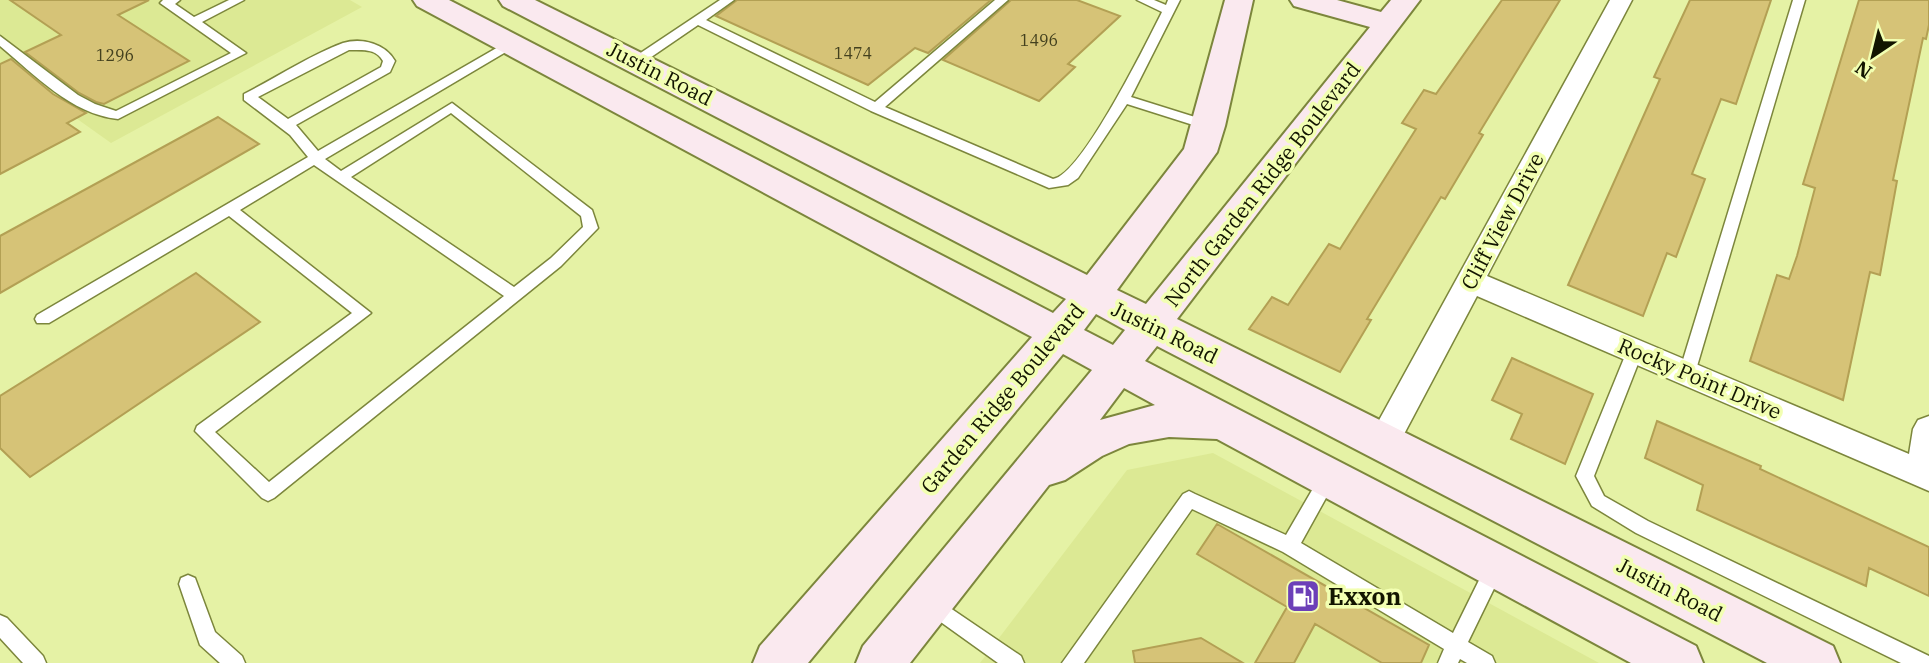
<svg xmlns="http://www.w3.org/2000/svg" width="1929" height="663" font-family="'IBM Plex Serif',serif">
	<rect width="100%" height="100%" fill="#e5f2a5"/>
	<path fill="#dce994" d="M0,0H350L362,7L111,143L0,64Z
		M1213,453L1599,663H980L1127,470Z"/>
	<path fill="#d6c377" stroke="#b3a054" stroke-width="2" d="M10,0H149L118,15L189,61L104,104L96,102L79,93L25,52L61,35Z
		M737,0H991L928,53L915,48L868,85L716,16Z
		M1011,0H1077L1120,16L1068,64L1075,67L1039,101L943,60Z
		M1502,0H1560L1479,133L1483,135L1445,199L1441,197L1367,319L1371,320L1340,372L1249,329L1272,297L1288,305L1329,244L1340,249L1416,129L1402,123L1424,90L1436,94Z
		M1690,0H1771L1736,104L1721,99L1692,174L1705,179L1676,257L1667,253L1643,316L1568,285L1660,79L1654,77Z
		M1859,0H1929V25L1926,39L1923,38L1893,180L1897,181L1880,275L1870,272L1843,400L1750,361L1777,275L1789,279L1797,256L1815,188L1803,184Z
		M11,59L53,94L86,113L67,123L80,132L0,174V64Z
		M218,117L259,144L0,293V236Z
		M196,273L260,322L30,477L0,448V396Z
		M1512,358L1593,394L1565,464L1511,439L1522,414L1492,400Z
		M1657,421L1761,466L1760,469L1929,547V596L1869,568L1866,586L1697,510L1703,485L1645,458Z
		M1217,524L1429,645L1421,663H1382L1315,624L1294,663H1255L1287,607L1197,554Z
		M1201,638L1243,663H1135L1133,651Z"/>
	<g fill="none" stroke-linecap="round" stroke-linejoin="round">
		<g stroke="#7c863c" stroke-width="3">
			<path id="lane" d="M180,0L175,4L194,17L229,0H244L202,22L246,53L118,119C71,114 35,75 0,46V36L78,95L95,104L116,111L231,53L160,3L163,0Z
				M720,0H734L706,20L875,102L995,0H1008L885,107L1053,179C1081,176 1148,40 1162,12L1137,0H1154L1166,5L1168,0H1180L1131,97L1214,123L1216,126L1209,130L1127,104L1078,178L1068,185L1049,188L871,111L698,25L641,64H633V58Z
				M1793,0H1805L1695,373L1693,378H1681L1679,373Z
				M512,39L516,40V46L325,159L341,171L452,103L592,210L598,228L561,266L274,498L268,501L262,498L195,431L197,426L352,313L229,216L49,323H37L35,319L37,315L308,157L290,135L244,100V94C274,79 312,54 343,43C362,37 386,44 395,61L390,72L296,125L318,151ZM349,50C362,50 376,48 383,61L381,67L288,119L258,97ZM451,113L581,216L583,227L551,258L514,287L351,177ZM314,165L504,296L269,482L215,432L371,313L240,210Z
				M1635,345L1641,347L1643,351L1594,476L1604,496L1648,521L1929,656V663H1901L1636,533L1592,506L1576,476L1627,351L1629,347Z
				M1328,470L1334,473L1337,478L1301,543L1453,633L1488,562L1495,560L1502,562L1504,568L1468,642L1492,656L1495,663H1467L1460,659L1458,663H1438L1444,649L1283,552L1192,509L1084,663H1062L1183,494L1189,491L1195,494L1286,535L1322,473Z
				M188,575L195,578L215,632L242,656L245,663H220L200,645L179,584L181,578Z
				M931,595L1021,656L1024,663H998L924,610L921,604L924,598Z
				M0,615L7,618L43,656L46,663H23L0,638Z"/>
		</g>
		<g stroke="#7c863c" stroke-width="3">
			<path id="street" d="M1610,0H1632L1487,276L1909,454L1913,429L1918,420L1929,416V491L1477,296L1394,453L1383,456L1372,453L1367,443L1372,433Z"/>
		</g>
		<g stroke="#7c863c" stroke-width="4">
			<path id="secondary" d="M413,0H449L1053,313L1066,299L503,6L499,0H535L1087,275L1184,149L1225,0H1253L1225,126L1217,152L1117,290L1146,304L1370,27L1294,6L1290,0H1337L1381,12L1391,0H1420L1177,319L1833,646L1840,663H1767L1157,346L1145,361L1696,646L1703,663H1631L1217,439L1169,437L1129,444L1102,456L1065,480L1049,485L910,663H856L863,646L1092,370L1063,354L808,663H753L760,646L1032,337L417,6ZM1096,314L1125,330L1113,345L1084,330ZM1124,388L1155,405L1100,420Z"/>
		</g>
		<use href="#lane" fill="#fff" fill-rule="evenodd"/>
		<use href="#street" fill="#fff" fill-rule="evenodd"/>
		<use href="#secondary" fill="#fae9ef" fill-rule="evenodd"/>
	</g>
	<defs>
		<g id="fuel-square" transform="scale(1.75)"><rect x="-9" y="-9" width="18" height="18" rx="4" fill="#6c40b8" stroke="#f2ffb2"/><path d="M-5.5-6h7V0h2V4h1.3V-2.5L3-4.5l.8-.8L6-3V5H2.5V1h-1V6h-7ZM-4.2-4.7v3.2H.2V-4.7Z" fill="#fff"/></g>
	</defs>
	<g fill-rule="evenodd">
		<use href="#fuel-square" x="1303" y="596"/>
	</g>
	<g text-anchor="middle" dominant-baseline="central" stroke-width="7" stroke-linejoin="round" paint-order="stroke">
		<g font-size="16" fill="#43401e">
			<text x="1039" y="40">1496</text>
			<text x="853" y="53">1474</text>
			<text x="115" y="55">1296</text>
		</g>
		<g font-size="21" fill="#121500" stroke="#f2ffb2">
			<text transform="translate(660 73) rotate(27)">Justin Road</text>
			<text transform="translate(1262 184) rotate(-52)">North Garden Ridge Boulevard</text>
			<text transform="translate(1502 221) rotate(-62)">Cliff View Drive</text>
			<text transform="translate(1165 332) rotate(26)">Justin Road</text>
			<text transform="translate(1700 378) rotate(23)">Rocky Point Drive</text>
			<text transform="translate(1002 398) rotate(-50)">Garden Ridge Boulevard</text>
			<text transform="translate(1670 589) rotate(27)">Justin Road</text>
		</g>
		<g font-size="24" font-weight="bold" fill="#121500" stroke="#f2ffb2" text-anchor="start">
			<text x="1328" y="596">Exxon</text>
		</g>
	</g>
	<g transform="translate(1873 56) rotate(215)" stroke="#f2ffb2" stroke-width="5" paint-order="stroke">
	<path d="M0-5L12 26L0 18L-12 26Z" fill="#121500"/>
	<text y="-10" font-size="19" font-weight="bold" text-anchor="middle" fill="#121500">N</text>
	</g>
</svg>
